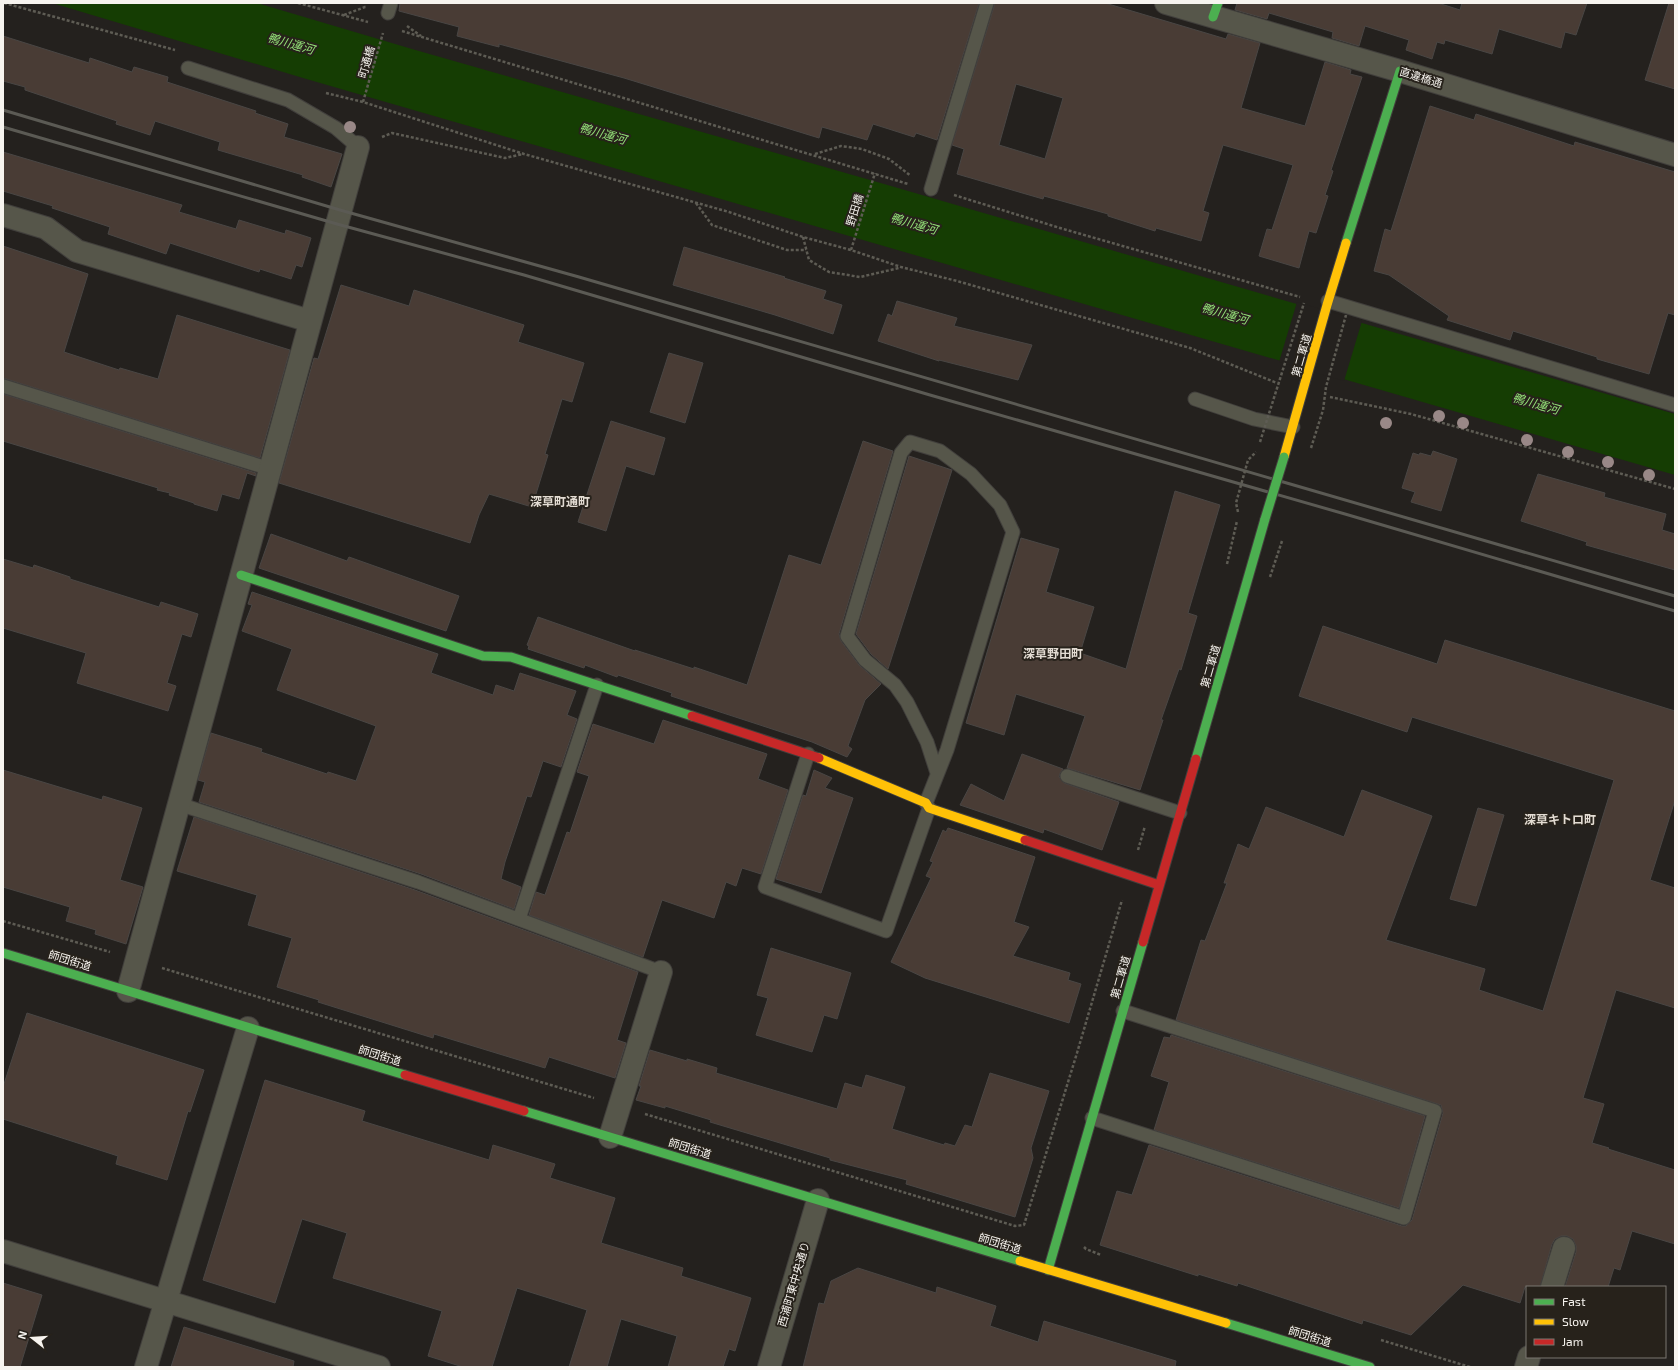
<svg xmlns="http://www.w3.org/2000/svg" width="1678" height="1370" font-family="'Exo 2','Noto Sans JP',sans-serif">
	<rect width="100%" height="100%" fill="#24211e"/>
	<path fill="#153d03" d="M52,3H257L412,49L891,186L1675,414V475L303,78Z"/>
	<path fill="#24211e" d="M1297,302L1362,321L1344,381L1279,362Z"/>
	<path fill="#493c35" stroke="#494644" fill-rule="evenodd" d="M400,3H979L937,140L916,133L914,137L873,124L867,140L822,127L819,138L624,78L499,44V47L457,36L459,27L399,11Z
		M995,3H1105L1226,39L1228,34L1260,43L1241,108L1305,126L1325,62L1351,70L1350,74L1362,77L1331,170L1333,171L1325,195L1328,196L1316,233L1309,231L1299,268L1259,256L1267,229L1272,230L1293,165L1223,145L1203,211L1209,213L1201,241L1156,228L1155,231L1108,216V214L1044,196L1043,199L957,174L964,149L952,145ZM1016,84L1063,98L1045,159L999,145Z
		M1237,3H1438L1460,10L1462,3H1587L1576,35L1565,32L1561,48L1499,29L1492,54L1445,40L1444,44L1437,42L1432,59L1406,50L1409,40L1365,26L1359,46L1332,38L1333,32L1269,13L1267,19L1235,10Z
		M1669,3H1675V89L1645,80Z
		M3,36L89,63L90,58L132,72L134,67L168,77L167,82L256,111L255,113L288,124L284,137L342,154L331,187L302,177L303,175L218,150L220,142L155,121L150,135L116,124L117,121L25,90V87L3,81Z
		M1430,106L1474,120L1476,114L1574,146L1575,142L1675,172V315L1668,313L1649,374L1597,359V357L1513,331L1510,340L1447,320L1449,316L1389,275L1374,271L1385,229L1391,231Z
		M3,152L182,205L179,212L236,229L239,220L285,234L286,230L311,238L302,267L296,265L291,279L260,269L259,272L170,243L166,254L108,234L110,227L52,208L53,206L3,191Z
		M3,246L88,274L64,352L119,370L120,368L158,379L177,315L290,350L260,458L3,378Z
		M684,247L785,277L784,278L826,291L823,299L842,305L833,334L775,315L673,285Z
		M341,285L409,306L414,290L524,325L518,342L584,363L572,402L562,399L545,454L548,455L532,507L489,494L479,515L470,543L279,483L314,358L318,359Z
		M897,301L957,318L954,326L1032,345L1018,380L939,360V361L878,341L888,314L892,316Z
		M669,353L703,363L685,423L650,412Z
		M3,394L256,473V476L247,473L239,499L222,494L217,511L194,504V503L169,495L170,493L157,490L158,488L3,441Z
		M611,421L665,438L654,475L626,466L606,531L578,522Z
		M863,441L893,451L839,634L841,641L859,665L881,684L865,700L848,746L852,749L847,757L812,742L671,696L672,693L618,675L617,677L585,665L584,668L528,649L529,646L527,645L538,617L635,651V650L694,669V667L747,685L789,555L821,565Z
		M1433,451L1457,459L1441,511L1411,502L1415,492L1402,488L1413,453L1419,455L1420,453L1431,456Z
		M909,456L952,470L888,669L871,654L856,634Z
		M1538,474L1605,493L1604,497L1666,514L1662,530L1675,534V570L1586,545L1587,542L1521,521Z
		M1175,491L1220,505L1188,613L1197,616L1181,670L1179,669L1161,720H1163L1140,790L1067,768L1085,716L1016,694L1004,735L966,723L1021,538L1059,549L1046,592L1094,607L1080,653L1126,669Z
		M271,534L347,561L349,557L459,596L446,631L259,568Z
		M3,559L33,568L34,565L70,577V579L159,607L161,602L198,614L191,637L182,634L167,683L176,686L168,711L77,683L86,653L3,628Z
		M252,592L438,654L431,673L493,695L496,685L514,691L520,673L576,691L567,715L577,719L561,767L543,761L531,797L527,796L505,862L501,879L521,887L514,909L421,874L199,802L205,782L198,780L211,733L262,749L261,752L327,774L328,772L356,781L376,726L277,690L292,649L242,631L252,605L248,604Z
		M1323,626L1437,664L1445,640L1675,711V800L1650,880L1675,888V1008L1616,990L1583,1098L1604,1104L1592,1143L1609,1148L1608,1149L1675,1170V1244L1632,1231L1620,1270L1614,1268L1608,1287H1565L1576,1252V1246L1573,1239L1567,1236H1561L1555,1239L1552,1244L1540,1287H1525L1520,1303L1463,1285L1411,1335L1363,1320L1362,1324L1238,1283L1237,1286L1198,1274V1276L1100,1245L1117,1191L1132,1195L1149,1145L1402,1226H1406L1412,1220L1443,1113L1441,1105L1176,1020L1201,940L1205,941L1227,883H1224L1238,844L1249,849L1266,807L1344,837L1362,790L1432,816L1386,940L1485,969L1479,990L1543,1011L1614,780L1412,717L1407,732L1299,696Z
		M663,720L767,754L758,779L788,790L761,874L742,868L736,886L726,882L714,918L662,900L643,957L529,915L536,892L545,895L567,832L570,833L589,776L577,772L593,724L654,744Z
		M1022,754L1063,769L1060,773L1059,777L1064,783L1119,802L1102,850L1044,829L1043,833L960,805L971,784L1004,801Z
		M3,770L102,800L103,796L142,808L120,880L143,887L126,944L95,934L96,930L66,921L70,907L3,887Z
		M814,770L832,778L825,788L853,798L821,893L776,879L803,795L806,796Z
		M1478,808L1504,815L1476,906L1450,899Z
		M194,817L415,890L638,972L617,1040L626,1043L615,1078L549,1057L545,1068L434,1034L433,1038L318,1002L319,1000L277,987L292,938L248,925L257,895L177,871Z
		M948,828L1035,857L1014,922L1029,927L1013,956L1070,973L1068,980L1081,984L1069,1023L925,978L891,962L931,878L926,876L933,862L930,861L943,830L946,832Z
		M771,948L851,973L837,1019L824,1015L812,1052L756,1035L768,998L757,995Z
		M27,1013L204,1070L190,1112L188,1111L167,1180L116,1164L118,1156L3,1119V1087Z
		M1171,1035L1425,1116L1399,1208L1154,1130L1169,1082L1151,1076L1164,1037L1170,1038Z
		M650,1050L687,1061V1059L717,1068L716,1073L837,1109L845,1083L862,1088L866,1075L905,1087L892,1129L944,1145L945,1143L955,1146L965,1125L972,1127L990,1073L1049,1091L1031,1148L1033,1158L1015,1217L906,1184L907,1180L830,1160V1158L710,1122L711,1120L665,1106V1108L636,1100L641,1086H639Z
		M265,1080L365,1111L362,1121L489,1160L493,1145L555,1164L550,1178L615,1198L601,1243L683,1268L681,1276L751,1298L735,1351L729,1349L723,1367H668L677,1336L621,1319L607,1367H569L587,1310L517,1288L492,1367H463L428,1356L442,1311L333,1278L347,1233L302,1219L275,1303L203,1280Z
		M858,1268L936,1293L937,1287L996,1306L990,1326L1038,1342L1044,1321L1176,1361L1175,1367H803L819,1303L824,1304L831,1281Z
		M3,1283L42,1295L20,1367H3Z
		M184,1327L294,1361L293,1367H171Z"/>
	<g fill="none" stroke-linecap="round" stroke-linejoin="round">
		<g stroke="#413f3c" stroke-width="15">
			<path id="lane" d="M388,13L391,3
				M188,68L288,100L336,128L358,147
				M931,189L987,3
				M1328,301L1675,405
				M3,386L270,469
				M1195,399L1254,419L1293,427
				M808,754L765,887L886,931L929,808
				M1067,776L1180,813
				M926,803L947,750L1013,532L1000,505L971,474L940,451L910,442L901,453L847,636L865,660L895,685L907,702L927,742L937,773
				M179,804L418,882L661,972
				M519,919L597,685
				M1092,1118L1404,1218L1435,1111L1123,1011"/>
		</g>
		<g stroke="#413f3c" stroke-width="24">
			<path id="street" d="M1166,3L1400,71L1675,155
				M3,215L46,228L77,251L310,321
				M128,991L358,147
				M610,1137L661,972
				M3,1251L379,1367
				M1552,1287L1564,1248
				M146,1367L248,1028
				M769,1367L818,1200
				M1526,1367L1529,1357"/>
		</g>
		<g stroke="#413f3c" stroke-width="11">
			<path id="fast" d="M1213,17L1218,3
				M1346,243L1400,71
				M241,575L483,656L511,657L692,716
				M1196,759L1265,519
				M3,953L405,1075
				M524,1111L1020,1261
				M1048,1270L1143,942
				M1226,1323L1370,1367"/>
		</g>
		<g stroke="#413f3c" stroke-width="11">
			<path id="slow" d="M1284,457L1327,305L1346,243
				M819,758L926,803L929,808L1025,840
				M1020,1261L1226,1323"/>
		</g>
		<g stroke="#413f3c" stroke-width="11">
			<path id="jam" d="M692,716L819,758
				M1025,840L1159,885
				M1143,942L1196,759
				M405,1075L524,1111"/>
		</g>
		<path stroke="#5e5c54" stroke-width="2.5" stroke-dasharray="3 2" stroke-linecap="butt" d="M4,3L175,50
			M298,3L368,22
			M344,15L365,7H367
			M407,26L421,36
			M402,31L908,184
			M326,93L363,102L524,154L729,212L803,237L851,250L901,267L957,281L1190,348L1277,383
			M363,102L383,33
			M382,137L392,133L505,158L523,154
			M815,154L841,146L862,149L889,159L911,176
			M954,195L1060,228L1300,297
			M696,203L712,225L787,250H806
			M803,237L809,260L829,272L860,277L899,268
			M851,250L875,173
			M1330,397L1411,414L1675,489
			M1138,850L1145,826
			M3,921L110,952
			M162,968L594,1098
			M645,1114L1015,1226L1024,1225L1077,1053L1122,900
			M1084,1247L1086,1249L1101,1255
			M1381,1340L1470,1367"/>
		<use href="#lane" stroke="#56564a" stroke-width="13"/>
		<use href="#street" stroke="#56564a" stroke-width="22"/>
		<use href="#fast" stroke="#4caf50" stroke-width="9"/>
		<use href="#slow" stroke="#ffc107" stroke-width="9"/>
		<use href="#jam" stroke="#c62828" stroke-width="9"/>
		<path stroke="#5b5a54" stroke-width="3" d="M3,110L340,210L579,277L1675,596
			M3,127L337,224L524,275L930,395L1345,514L1675,611"/>
		<g stroke="#413f3c" stroke-width="11" stroke-linecap="butt">
			<path id="fast-bridge" d="M1265,519L1284,457"/>
		</g>
		<path stroke="#5e5c54" stroke-width="2.5" stroke-dasharray="3 2" stroke-linecap="butt" d="M1260,442L1304,303
			M1311,448L1323,410L1326,387L1346,315
			M1238,512L1236,503L1248,460L1256,452
			M1227,564L1237,521
			M1270,577L1282,541"/>
		<use href="#fast-bridge" stroke="#4caf50" stroke-width="9"/>
	</g>
	<g fill="#998887">
		<circle cx="350" cy="127" r="6"/>
		<circle cx="1439" cy="416" r="6"/>
		<circle cx="1386" cy="423" r="6"/>
		<circle cx="1463" cy="423" r="6"/>
		<circle cx="1527" cy="440" r="6"/>
		<circle cx="1568" cy="452" r="6"/>
		<circle cx="1608" cy="462" r="6"/>
		<circle cx="1649" cy="475" r="6"/>
	</g>
	<g text-anchor="middle" dominant-baseline="central" stroke-width="4" stroke-linejoin="round" paint-order="stroke">
		<g font-size="11" fill="#f7f4ef" stroke="#27221b">
			<text transform="translate(366 62) rotate(-74)">町通橋</text>
			<text transform="translate(1421 77) rotate(17)">直違橋通</text>
			<text transform="translate(854 210) rotate(-73)">野田橋</text>
			<text transform="translate(1301 355) rotate(-74)">第二軍道</text>
			<text transform="translate(1210 666) rotate(-74)">第二軍道</text>
			<text transform="translate(70 960) rotate(17)">師団街道</text>
			<text transform="translate(1120 977) rotate(-74)">第二軍道</text>
			<text transform="translate(380 1055) rotate(17)">師団街道</text>
			<text transform="translate(690 1148) rotate(17)">師団街道</text>
			<text transform="translate(1000 1243) rotate(17)">師団街道</text>
			<text transform="translate(793 1284) rotate(-74)">西浦町東中央通り</text>
			<text transform="translate(1310 1336) rotate(17)">師団街道</text>
		</g>
		<g font-size="12" font-style="italic" fill="#95e37a" stroke="#27221b">
			<text transform="translate(291 43) rotate(16)">鴨川運河</text>
			<text transform="translate(603 133) rotate(16)">鴨川運河</text>
			<text transform="translate(914 223) rotate(16)">鴨川運河</text>
			<text transform="translate(1225 313) rotate(16)">鴨川運河</text>
			<text transform="translate(1536 403) rotate(16)">鴨川運河</text>
		</g>
		<g font-size="12" font-weight="bold" fill="#e3dcd3" stroke="#27221b">
			<text x="560" y="501">深草町通町</text>
			<text x="1053" y="653">深草野田町</text>
			<text x="1560" y="819">深草キトロ町</text>
		</g>
	</g>
	<rect width="1678" height="1370" fill="none" stroke="#f7f4ef" stroke-width="8"/>
	<rect x="1526" y="1286" width="140" height="72" fill="#27221b" stroke="#7a7670"/>
	<rect x="1534" y="1299" width="20" height="6" fill="#4caf50" stroke="#7a7670"/>
	<text x="1562" y="1306" font-size="12" fill="#f7f4ef">Fast</text>
	<rect x="1534" y="1319" width="20" height="6" fill="#ffc107" stroke="#7a7670"/>
	<text x="1562" y="1326" font-size="12" fill="#f7f4ef">Slow</text>
	<rect x="1534" y="1339" width="20" height="6" fill="#c62828" stroke="#7a7670"/>
	<text x="1562" y="1346" font-size="12" fill="#f7f4ef">Jam</text>
	<g transform="translate(32 1338) rotate(287)" stroke="#27221b" stroke-width="3" paint-order="stroke">
	<path d="M0-3L7 15L0 10L-7 15Z" fill="#f7f4ef"/>
	<text y="-6" font-size="11" font-weight="bold" text-anchor="middle" fill="#f7f4ef">N</text>
	</g>
</svg>
